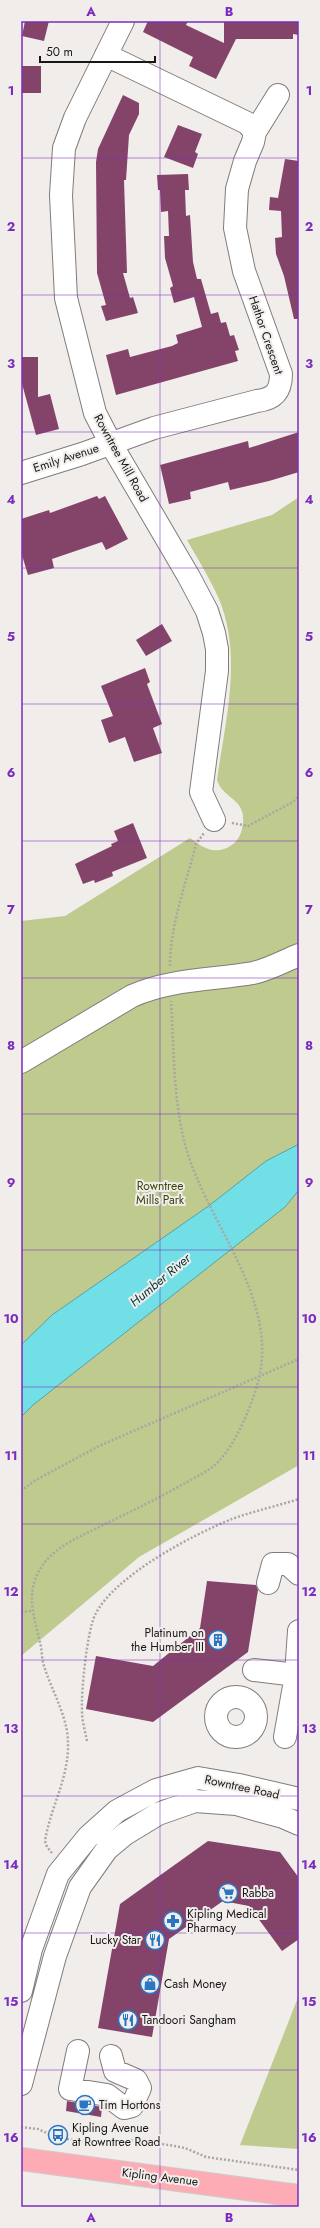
<svg xmlns="http://www.w3.org/2000/svg" width="320" height="2228" font-family="Jost,sans-serif">
	<rect width="100%" height="100%" fill="#f1edeb"/>
	<path fill="#beca8e" d="M299,497V1465L139,1557L21,1656V921L65,916L190,838C201,846 210,853 224,849C233,846 240,839 242,829C249,798 224,801 217,780C225,721 243,657 219,599C210,579 198,559 187,540L272,515Z
		M299,1995V2149L240,2145Z"/>
	<path fill="#72dee6" stroke="#57a2a8" d="M299,1144V1190L285,1207L33,1405L21,1417V1345L52,1315L210,1205L266,1161Z"/>
	<path fill="#844469" d="M25,21H49L44,41L22,36Z
		M148,21H188L186,25L224,43V21H299V35L293,34V39H236L216,79L189,66L193,57L143,32Z
		M21,66H41V93H21Z
		M123,95L139,103V114L129,135L126,180H124L127,273H123L130,298L133,297L138,313L106,321L101,306L106,305L97,273L96,162L98,149Z
		M178,125L202,134L195,152L198,154L193,168L164,157Z
		M285,159L299,161V319H294L284,276L276,254L275,238L282,237L281,211L269,210L270,197L278,198Z
		M188,174L189,190H185L186,216L190,215L193,262L197,279H201L211,314L218,312L221,323L226,322L230,336L234,335L239,350L235,351L238,361L116,395L106,355L128,349L130,357L172,346L178,343L176,335L202,327L194,297L174,303L170,288L173,286L165,258L164,236H169L168,211L161,212L160,190H158L157,175Z
		M21,357H38V397L50,394L59,429L36,435L21,380Z
		M299,432V472L269,481L230,490L228,482L190,492L191,499L169,504L160,465L248,441L249,448Z
		M97,496L99,499L105,496L128,539L106,550L102,542L52,559L54,568L28,575L21,552V519L49,510L50,513Z
		M162,624L172,641L146,656L136,640Z
		M145,668L150,682L147,684L162,724L153,728L162,753L134,762L125,737L109,743L101,720L113,716L101,686Z
		M133,823L147,858L112,872L113,876L95,883L94,880L83,884L75,864L112,846L111,844L118,841L114,831Z
		M207,1581L256,1585L258,1590L248,1652L153,1722L86,1709L96,1656L153,1666L200,1628Z
		M208,1841L280,1852L299,1878V1939L282,1951L249,1906L223,1901L169,1939L152,2037L98,2028L120,1904Z
		M67,2101L102,2107L101,2117L66,2111Z"/>
	<g fill="none" stroke-linecap="round" stroke-linejoin="round">
		<g stroke="#807c7b" stroke-width="24">
			<path id="minor" d="M123,21L75,118L64,148L61,195L66,298L95,413L111,444L189,577L207,611L214,633L217,649V671L201,792L214,820
				M106,55L247,123L255,132
				M21,473L82,454L154,428L257,401C275,399 281,391 281,374L244,271L235,228L237,189L245,161L253,142L255,132L278,95
				M21,1062L132,996C170,979 212,980 253,973C268,970 284,961 299,955
				M268,1583L273,1564H288L299,1574
				M254,1670L296,1675
				M216 1717a20 20 0 1 1 40 0a20 20 0 1 1-40 0Z
				M285,1737L296,1675L299,1631
				M21,1991L31,1949L58,1874L88,1837L117,1811L156,1790L198,1778L239,1785L299,1799
				M78,2051L70,2089L107,2095L124,2108L132,2106L140,2088L136,2080L115,2071L111,2056
				M21,2084L55,1956L80,1887L107,1849L125,1834L158,1814L195,1801L236,1804L283,1817L299,1824"/>
		</g>
		<g stroke="#ccc" stroke-width="24">
			<path id="major" d="M21,2159L299,2196"/>
		</g>
		<path stroke="#a9a6a4" stroke-width="2.5" stroke-dasharray="2 2" stroke-linecap="butt" d="M232,823L248,826L293,802L299,796
			M170,966C170,925 186,884 196,844L204,833
			M21,1491L34,1481L99,1446L299,1359
			M21,1612L32,1611
			M87,1741C85,1731 82,1721 82,1711C81,1691 87,1632 95,1615C114,1576 192,1535 232,1519C254,1511 277,1506 299,1499
			M52,1853L47,1847L45,1841C51,1803 73,1773 67,1731C63,1709 51,1688 44,1666C42,1660 42,1653 41,1647C36,1623 26,1599 37,1575C47,1553 68,1542 89,1532C121,1516 154,1501 185,1483C196,1477 209,1471 218,1462C236,1444 253,1403 259,1378C278,1298 207,1222 186,1148C173,1101 174,1049 171,1001
			M21,2127L38,2129L58,2138L99,2143L131,2140L169,2145L185,2148L206,2157L299,2170"/>
		<use href="#minor" stroke="#fff" stroke-width="22"/>
		<use href="#major" stroke="#fdacb5" stroke-width="22"/>
	</g>
	<path fill="none" stroke="#7b2cbf" stroke-width="1" stroke-opacity="0.55" d="M160,21V2207M21,158H299M21,295H299M21,432H299M21,568H299M21,704H299M21,841H299M21,978H299M21,1114H299M21,1250H299M21,1387H299M21,1524H299M21,1660H299M21,1796H299M21,1933H299M21,2070H299"/>
	<defs>
		<g id="building-ring" transform="scale(1)"><circle r="9.5" fill="#f1edeb" stroke="#2976c5" stroke-width="1.5"/><path d="M-4-6H4V6H1V3H-1V6H-4ZM-2.5-4.3h1.7v1.8h-1.7ZM.8-4.3h1.7v1.8H.8ZM-2.5-1h1.7V.8h-1.7ZM.8-1h1.7V.8H.8Z" fill="#2976c5"/></g>
		<g id="supermarket-ring" transform="scale(1)"><circle r="9.5" fill="#f1edeb" stroke="#2976c5" stroke-width="1.5"/><path d="M-6-5.5h2.5l.6 2H6L4.5 2H-2.5L-4.4-4H-6ZM-1.5 3.2a1.3 1.3 0 1 0 .1 0ZM3 3.2a1.3 1.3 0 1 0 .1 0Z" fill="#2976c5"/></g>
		<g id="pharmacy-ring" transform="scale(1)"><circle r="9.5" fill="#f1edeb" stroke="#2976c5" stroke-width="1.5"/><path d="M-2-6h4v4h4v4h-4v4h-4v-4h-4v-4h4Z" fill="#2976c5"/></g>
		<g id="restaurant-ring" transform="scale(1)"><circle r="9.5" fill="#f1edeb" stroke="#2976c5" stroke-width="1.5"/><path d="M-5-6h1v4h1v-4h1v4h1v-4h1v5L-1.5 .5V6h-2V.5L-5-1ZM5-6V6H3V1.5H1.5Q1.5-4 5-6Z" fill="#2976c5"/></g>
		<g id="shop-ring" transform="scale(1)"><circle r="9.5" fill="#f1edeb" stroke="#2976c5" stroke-width="1.5"/><path d="M-5-2.5h2.3a2.7 3.5 0 0 1 5.4 0H5L5.5 6h-11ZM-1.5-2.5h3a1.5 2.3 0 0 0-3 0Z" fill="#2976c5"/></g>
		<g id="cafe-ring" transform="scale(1)"><circle r="9.5" fill="#f1edeb" stroke="#2976c5" stroke-width="1.5"/><path d="M-5.5-4.5H6V0H3Q3 3.5 0 3.5H-2.5Q-5.5 3.5-5.5 0ZM3-3.2v2h1.7v-2ZM-6 4.5H4V6H-6Z" fill="#2976c5"/></g>
		<g id="bus-ring" transform="scale(1)"><circle r="9.5" fill="#f1edeb" stroke="#2976c5" stroke-width="1.5"/><path d="M-5-6H5V4H4V6H2V4H-2V6H-4V4H-5ZM-3.5-4V0h7V-4ZM-3.5 1.2v1.5H-2V1.2ZM2 1.2v1.5H3.5V1.2Z" fill="#2976c5"/></g>
	</defs>
	<g fill-rule="evenodd">
		<use href="#building-ring" x="218" y="1640"/>
		<use href="#supermarket-ring" x="228" y="1893"/>
		<use href="#pharmacy-ring" x="173" y="1921"/>
		<use href="#restaurant-ring" x="155" y="1940"/>
		<use href="#shop-ring" x="150" y="1984"/>
		<use href="#restaurant-ring" x="128" y="2020"/>
		<use href="#cafe-ring" x="85" y="2105"/>
		<use href="#bus-ring" x="58" y="2135"/>
	</g>
	<g text-anchor="middle" dominant-baseline="central" stroke-width="4" stroke-linejoin="round" paint-order="stroke">
		<g font-size="12" fill="#181716" stroke="#f1edeb">
			<text transform="translate(266 335) rotate(71)">Hathor Crescent</text>
			<text transform="translate(66 458) rotate(-18)">Emily Avenue</text>
			<text transform="translate(121 458) rotate(61)">Rowntree Mill Road</text>
			<text transform="translate(242 1787) rotate(12)">Rowntree Road</text>
			<text transform="translate(160 2177) rotate(7)">Kipling Avenue</text>
		</g>
		<g font-size="12" fill="#3b4309" stroke="#f1edeb">
			<text x="160" y="1186">Rowntree<tspan x="160" dy="14">Mills Park</tspan></text>
		</g>
		<g font-size="12" fill="#181716" stroke="#f1edeb" text-anchor="start">
			<text x="204" y="1633" text-anchor="end">Platinum on<tspan x="204" dy="14">the Humber III</tspan></text>
			<text x="242" y="1893">Rabba</text>
			<text x="187" y="1914">Kipling Medical<tspan x="187" dy="14">Pharmacy</tspan></text>
			<text x="141" y="1940" text-anchor="end">Lucky Star</text>
			<text x="164" y="1984">Cash Money</text>
			<text x="142" y="2020">Tandoori Sangham</text>
			<text x="99" y="2105">Tim Hortons</text>
			<text x="72" y="2128">Kipling Avenue<tspan x="72" dy="14">at Rowntree Road</tspan></text>
		</g>
		<g font-size="13" font-style="italic" fill="#00363a" stroke="#f1edeb">
			<text transform="translate(160 1280) rotate(-40)">Humber River</text>
		</g>
	</g>
	<rect width="320" height="2228" fill="none" stroke="#f1edeb" stroke-width="44"/>
	<path d="M40 56v6h115v-6" fill="none" stroke="#181716" stroke-width="2"/>
	<text x="46" y="56" font-size="12" fill="#181716" stroke="#f1edeb" stroke-width="3" paint-order="stroke">50 m</text>
	<rect x="22" y="22" width="276" height="2184" fill="none" stroke="#7b2cbf" stroke-width="1.5"/>
	<g font-size="13" text-anchor="middle" font-weight="bold" fill="#7b2cbf">
		<text x="91" y="16">A</text>
		<text x="229" y="16">B</text>
		<text x="11" y="95">1</text>
		<text x="309" y="95">1</text>
		<text x="11" y="231">2</text>
		<text x="309" y="231">2</text>
		<text x="11" y="368">3</text>
		<text x="309" y="368">3</text>
		<text x="11" y="504">4</text>
		<text x="309" y="504">4</text>
		<text x="11" y="641">5</text>
		<text x="309" y="641">5</text>
		<text x="11" y="777">6</text>
		<text x="309" y="777">6</text>
		<text x="11" y="914">7</text>
		<text x="309" y="914">7</text>
		<text x="11" y="1050">8</text>
		<text x="309" y="1050">8</text>
		<text x="11" y="1187">9</text>
		<text x="309" y="1187">9</text>
		<text x="11" y="1323">10</text>
		<text x="309" y="1323">10</text>
		<text x="11" y="1460">11</text>
		<text x="309" y="1460">11</text>
		<text x="11" y="1596">12</text>
		<text x="309" y="1596">12</text>
		<text x="11" y="1733">13</text>
		<text x="309" y="1733">13</text>
		<text x="11" y="1869">14</text>
		<text x="309" y="1869">14</text>
		<text x="11" y="2006">15</text>
		<text x="309" y="2006">15</text>
		<text x="11" y="2142">16</text>
		<text x="309" y="2142">16</text>
		<text x="91" y="2222">A</text>
		<text x="229" y="2222">B</text>
	</g>
</svg>
